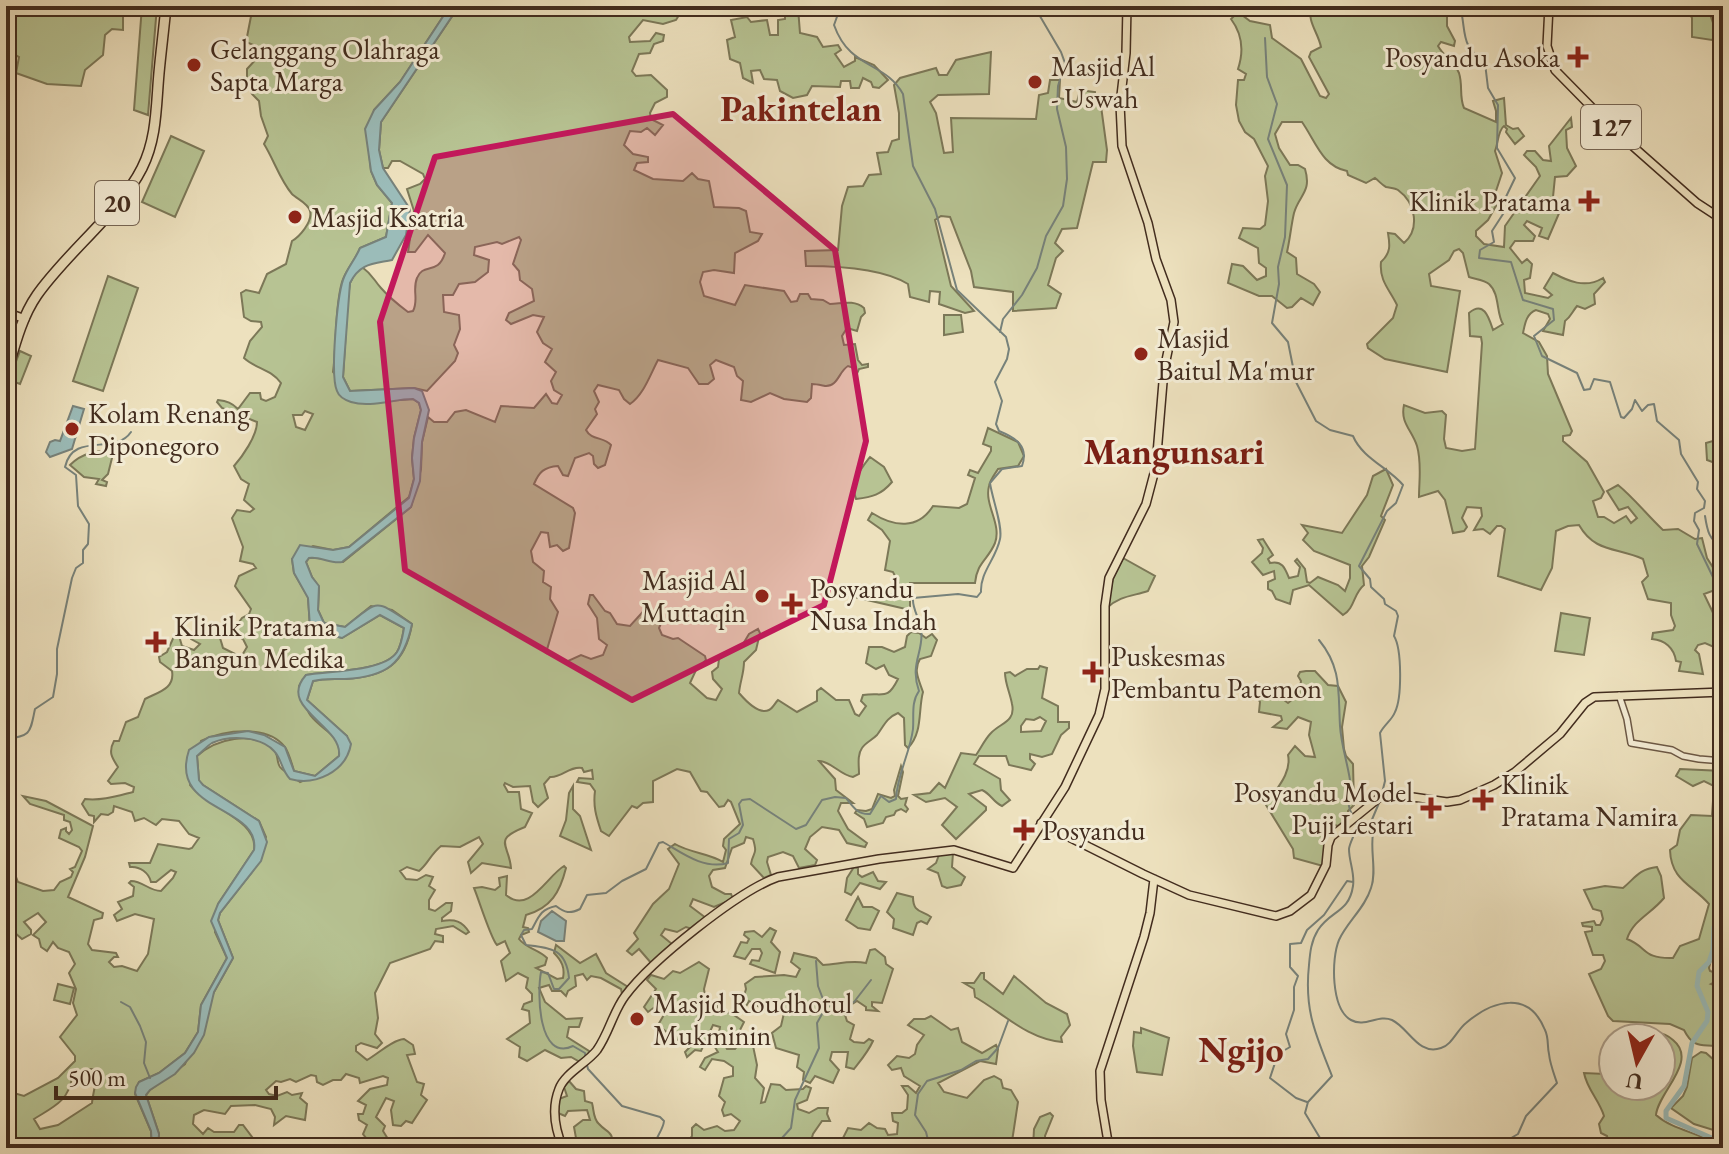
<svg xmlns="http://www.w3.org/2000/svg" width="1729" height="1154" font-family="'EB Garamond',serif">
	<rect width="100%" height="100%" fill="#ede1be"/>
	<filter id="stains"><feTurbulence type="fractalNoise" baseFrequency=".0025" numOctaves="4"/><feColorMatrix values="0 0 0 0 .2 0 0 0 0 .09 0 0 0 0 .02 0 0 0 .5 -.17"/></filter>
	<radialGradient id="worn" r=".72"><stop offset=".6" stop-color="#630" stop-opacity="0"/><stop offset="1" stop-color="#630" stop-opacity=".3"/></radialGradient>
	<path fill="#b7c393" stroke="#7c7858" stroke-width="2" fill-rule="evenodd" d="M6,6H123V30L112,29L105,35L103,55L85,70L81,86L47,84L16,73L19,57L6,50Z
		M142,6H157L148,115L134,110Z
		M253,6H450L400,82L374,110L369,151L371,171L377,185L392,203L386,237L360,248C355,261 346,269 342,282C334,311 337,343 333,372L361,403L413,399L419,403L421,410L414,438L412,458L414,479L409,497L349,547L333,550L313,546L292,559L294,573L308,597L310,627L315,631L342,638L380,615L404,628C403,634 401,646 397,652C384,672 328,671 306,675L299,686C303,695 305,709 311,716C322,731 342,734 339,756L315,776L294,771C292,764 289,753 285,747C267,724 224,730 201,741L190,785C206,807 259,820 254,850L218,904L215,932L227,958L201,1005L198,1032L185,1053L159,1073L139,1082L135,1094L151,1131L152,1148H6L7,1091L24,1096L58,1078L75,1061V1056L60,1037L77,1015L73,1003L76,989L69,973L75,964L69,952L58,948L53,942L47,951L41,947L39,939L33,935L46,922L38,913L24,922L31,930V934L22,939L14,932L6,938V877H16L18,882L43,891L54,890L60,882L71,877L73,872L70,869L75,867L82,851L79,847L59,838L61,830L66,828V831L69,834L72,830L70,822L64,820V815L30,804L23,796L46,801L93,826L85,857L68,897L103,913L102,918L94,920L88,944L92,950L116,953L118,957H114L109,962L114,967L122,966L137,971L148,954L154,919L135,914L117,921L114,915L122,909L118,902L133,896L134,887L129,883L131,881C143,881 149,891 161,891L173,878L176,872L171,870L156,882H151C149,873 140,866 130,867L129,863H150L158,844L189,849L192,848L199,838L189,834L179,821L162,819L156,825L144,818L135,821L132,812L114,806L113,812L108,815L101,814L94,822V816L89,815L82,804L85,799C101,801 117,796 133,792L134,787L125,783L111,784L108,781L118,767C112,758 108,752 114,741H119L126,722L138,717L145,699C158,692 175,689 172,671L160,662L159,657L167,652L175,634L179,636L182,646L194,650L200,644L191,639V636L201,627C220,632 218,631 223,648L241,657L247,647L243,639L235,635L234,629L242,618L249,614L251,609L235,586L239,576L256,568L253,564L240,561L243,547L232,518L237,510L250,512L254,509L244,500L249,484L241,479L234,466C242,457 257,436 257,422L222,408L217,402L218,400C227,401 232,403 238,409L250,393H260L261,399L266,401L275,397L281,383C271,369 256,369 244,358L250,341L262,327L261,322L251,321L244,317L241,293L246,290L259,293L267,274L286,264L292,241C299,237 313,222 310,211C308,203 297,199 292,194C280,180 274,160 264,144L268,136L261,116L259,101L252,94L247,81V69L260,55L256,46L246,42ZM305,411L313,414L305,430L296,427L293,415H302ZM88,1069H96C98,1077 93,1092 92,1103L58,1125L40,1129L34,1119C53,1107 69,1101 72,1077Z
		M459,6H649L650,12L679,15L676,20L663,24L643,20L629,37L630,42L650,41L656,33L664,35L663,41L654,44L650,53L639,54L632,71L636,76L651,75L667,90V97L655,103L650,113L651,119L663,125L655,135L647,128L641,132L630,131L624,145L633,154L648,157V162L637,163L634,170L653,179L683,181L692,173L698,179L709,181L714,207L739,208L746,211L750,232L762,234L758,241L735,253L734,273L714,270L703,272L700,282L704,296L735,305L745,285L784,291L791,302L797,301L800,294H808L811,299L823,300L830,304C841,304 853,299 864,308L865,313L861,317L857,331L847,328L842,336L844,345L855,344L858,360L862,365L868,364V367L859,369L855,378L854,368L848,366C839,371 838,387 825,386C820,385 816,384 812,384L811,398L807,402L784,399L770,393L751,402L741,400L743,381L737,376L734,367L716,360L710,365L714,379L708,384H699L688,368L658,360C650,375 644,394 630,404L624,399L619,390L598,385L594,391L599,402L595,409L597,414L586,430C591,440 604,437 611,445L605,465L598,468L594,464L593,456L589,453L575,458L568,476L563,475L558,466C544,467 539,472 534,484L573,508L575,513L569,548L563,551L557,545L550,547L548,533L541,532L531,551L533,562L544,571L543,582L551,587L550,599L558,612L546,653L566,662L581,655L591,659L603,655L607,645L599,639L597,618L588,604L590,595H593L605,611L610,613L617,624L630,626L648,606L653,613L654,620L662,621L659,628L662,635L673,639L678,638L705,656L706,660L696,670L690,683L707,698L716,700L722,689L713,679L712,672L718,667L719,659L743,644L749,634L758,629L760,633L756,650L744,662C744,673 740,682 739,693C745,700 759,715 769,710C773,708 775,703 778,700L797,712L817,701V691L821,688L836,700H849L855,714L859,716L866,706L861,701L863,695C884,692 887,701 898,679L889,675L884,665L876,669L866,663L869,647H882L894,652L905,647L907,636L911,632L919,633L926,638L932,634L937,640L931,656L920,659C913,670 919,680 923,692C918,710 923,733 908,748L905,745L904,718L898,713C886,718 884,726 877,735C872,740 865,743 862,748C857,755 859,765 859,774L853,777C840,775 831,761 819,761L835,779L836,790L853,803H841L838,811L848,829L867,843L865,847L847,843L839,830L822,827L810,837L805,849L817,860L815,865L799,868L793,856L783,852L768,857L767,862L771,875L764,878L751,864C753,851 758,856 753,839L746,837L744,843L732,848L725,868L713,870L709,876L712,887L725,894H731L733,899L714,907L693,899L690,906L706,918L692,929L686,927L677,932L665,929L661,935L672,944L671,947L652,964L639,949L632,955L627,951L638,939L634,933L653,904L669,889L679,864L668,849L675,844C690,853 709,853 723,862L726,850L723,846L724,839L740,824L731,802L728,800L724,806L719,807L707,792L701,791L690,772L677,769L653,781V802L643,803L637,808L632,806L609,836L601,831C596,816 593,806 595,791L590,784L577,782L579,778L593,779L592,770L584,772L582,768C569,766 562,778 550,777L544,784L548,798L538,807L533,802L530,786L513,787L505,783L504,785L508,792H519L521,809L532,813L525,827C492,840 509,844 511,868L482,863L471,873L468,862L483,844L479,837L460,847L441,846C430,855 428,864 419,871L407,867L400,871L406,879L417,880L426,875L433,877L429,886L435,890L429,900V909L435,911L446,903H452L451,911L442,918V921C455,919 462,921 469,932L466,934L453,926L436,929L435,934L443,936V942L435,941L430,949L390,963L375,993L378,1018L375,1034L382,1043L377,1048L361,1043L356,1046V1051L367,1060C378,1054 392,1040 404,1039L413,1045L415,1054L407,1055L417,1082L424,1084L421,1095L427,1100L412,1123L406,1121L401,1126L393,1125L391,1110L394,1101L386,1098L376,1117L385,1126L383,1131L388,1139L384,1145L374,1148L363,1134L367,1125L359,1120L358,1114H363L366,1105L358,1101L370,1089L387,1085L388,1078L383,1076L360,1083L359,1078L346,1074L341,1080H333L323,1085L317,1082L316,1076L311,1075L296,1082L290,1079L281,1082L276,1081L266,1090L269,1094L277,1096L287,1092L292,1095L302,1093L300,1098L307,1104L305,1120L286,1116L274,1125L275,1117L271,1109L255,1105L231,1106L225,1114L204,1110L194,1115L193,1124L203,1134L208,1128L214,1132H234L239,1125H243L252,1137L246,1143L221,1139L220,1148H158L159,1134L146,1095L150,1090L185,1064L214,992L233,958L218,920L220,913L252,872L266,837L259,821L203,785L199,781L197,756C216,739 252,730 273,749C279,754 276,761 280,767C284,772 295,778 300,782L339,766L347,736L307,700L313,681C324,678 334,679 346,679C386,676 405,664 412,624L392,610L371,606L345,627L324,623L318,610L319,587L312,577L306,562L309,558C319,556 331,562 343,562L411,507L421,469L422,442L428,417L434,422H447L455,412L466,410L495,422L501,406L534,408L546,394L552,403L557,404L562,395L554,390L551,381L556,372L545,362L552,349L543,343L537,332L544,317L533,315L511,324L506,320L509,313L534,301L532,289L520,280L519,271L513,264L521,240L519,237L502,244L497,242L475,247L474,255L489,260L488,272L475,282L459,284L453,295H443L444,312L459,315L460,329L454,345L458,353L455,361L427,391L414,388L350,391L343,377L348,298L350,283L355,273L362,267C373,275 373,279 381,288C387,295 400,306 408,312L413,311C419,300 412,290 417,278C423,262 438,276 445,253L428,235L415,252H408L414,211L407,189L420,184L425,179L423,174L400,161H392L388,168H383L379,150L381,122Z
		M1311,6H1452V12L1447,15V26L1455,41L1454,46L1441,42L1438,46C1444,57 1454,61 1459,73C1463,85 1459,97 1464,108L1496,122V111L1493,101L1504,98L1506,125L1513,129L1518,128L1524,136L1515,144L1506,132L1507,129L1504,126C1498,130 1498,144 1495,151L1502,173L1496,191L1497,204L1488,220L1476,231V236L1484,244L1504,247L1505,226L1540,176L1536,167L1524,155L1527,151H1535L1543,160L1551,161L1549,146L1571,118L1572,127L1566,130L1567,148L1576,166L1567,176L1555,177L1553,197L1563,204L1548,239L1539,236L1542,228L1527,221L1524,225L1535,236L1533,241H1515L1510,248L1522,263L1527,259L1532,264L1530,278L1524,280L1525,293L1548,298L1552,295L1544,288L1553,273C1568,281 1585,289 1603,278L1605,282L1594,294L1595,304L1585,309L1577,306C1572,312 1571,317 1565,321L1563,335L1543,331L1550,319L1548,314L1536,310C1526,314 1525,324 1523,333L1539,342L1547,356L1548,374L1572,431L1570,435L1563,436V441L1587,462L1604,492L1601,498L1593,501L1598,517H1604L1614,523L1626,516L1631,523L1637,518L1628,507L1619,510L1607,491L1618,485C1634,498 1647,515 1663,530L1678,529L1695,539L1702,538L1707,558L1723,583V587L1704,594L1717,621L1723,622V651L1705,643L1698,645L1695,650L1699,654L1703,674L1679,671L1681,662L1676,661C1674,648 1665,640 1652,639L1653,633L1673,630L1675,626L1671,615V603L1648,599L1642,582L1648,576L1643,559C1617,547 1595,553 1579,525L1568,526L1556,531L1552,568L1541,590L1498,576L1505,529L1501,526H1497L1490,534L1483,529L1474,530L1482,516L1481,508L1467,507L1462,518L1467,527L1464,531L1453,533L1445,500L1438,491L1419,497C1419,481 1422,463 1417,446C1412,430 1400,423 1404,405L1425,413L1442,411L1446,415L1444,439L1446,448L1462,451L1475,449L1482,343L1481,337L1470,336L1469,313C1484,300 1489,318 1493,330L1503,324C1496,313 1500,294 1489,284C1485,280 1475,279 1469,277L1463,253L1459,249L1454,251L1449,260L1429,274L1431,286L1460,291L1447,372L1385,359L1368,348L1367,344L1393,318L1397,305C1390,290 1379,281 1381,262C1391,253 1390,245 1388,233L1395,234L1404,243C1420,229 1416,203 1398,190C1395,188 1390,188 1386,187C1382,185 1379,181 1375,178L1366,183L1348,175L1347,171C1322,166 1316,142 1302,122H1282L1275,134L1279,148L1290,165H1298L1305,169C1312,192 1299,195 1294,213C1291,226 1290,239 1287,252L1296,258L1297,274L1314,284L1320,292L1313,305L1301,298L1292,307L1287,308L1272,296H1259L1228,283L1232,264L1243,266L1257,280L1266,276V268L1259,263L1258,248L1239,238L1243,228L1260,229L1265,225L1268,201L1265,176L1268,166L1254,139L1245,132L1239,121L1236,105L1238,80H1244L1246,74L1238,69C1244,51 1243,35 1231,19L1238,12L1250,21L1270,25L1272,38L1301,59L1320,96L1326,98L1329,94L1309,57L1311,52L1321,47C1318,32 1307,22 1311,6Z
		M1686,6H1707L1717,34L1712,40L1692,37V18Z
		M798,8L800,33L817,37L823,47L838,45L841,50L835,54L844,67L855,61V57L874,65L888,80L879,88L873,87L871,82L863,78L859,88H851L850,81H841L840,87L812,86L807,95L793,98L780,91L777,80L764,79L760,70L751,71L753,83L743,78L740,63L730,59L727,40L735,37L731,20L747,17L751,22L767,20L770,35H778V20L785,19V10Z
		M991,52L989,94L938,95L930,102L936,113L944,153L953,152L951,118L1036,119L1039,95L1048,93L1050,80H1060L1059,98L1077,102L1080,90L1095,92L1094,104L1101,106L1107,150L1106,162H1093L1077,228L1062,229L1055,243L1063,251L1056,258L1048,285L1061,294L1056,308L1013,311V292L974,287L971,271L950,217L941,216L935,220L951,286L974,311L965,313L939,304L940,292L930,291L929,302L910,297L908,284C882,268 836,266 806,266L805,251L838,250L842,206L848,187L863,186L869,175L881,174L877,153L888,152L892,141L899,139V113L894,85L900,78L936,68L939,75H947L956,60Z
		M171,136L204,151L175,217L142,202Z
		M108,276L138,288L103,391L73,381Z
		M944,315H961L963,332L944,335Z
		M20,351L31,356L20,384L9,380Z
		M988,428L1018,442L1024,456L1018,466L998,469C995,474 990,480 989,486C984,505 1002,524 995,543C988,560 977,562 975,583H910V610L850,596L856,588L895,595L900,586L893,572L885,570L890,541L882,530L868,520L872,513C894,527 918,530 933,506L959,508L967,504L975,478L968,475L970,470L978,473L991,451V447L983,444Z
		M1723,438V466L1707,460L1706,443Z
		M114,450L108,474L102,480L107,482L106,486L96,484L99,479L84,477L70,465C83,452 97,451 114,450Z
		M870,457L884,467L892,482C881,495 872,497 856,499C850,482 860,470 870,457Z
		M1386,469L1393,485L1381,516L1385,520L1369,557L1362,566L1364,585C1353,594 1355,608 1343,615L1309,585L1293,590L1290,604L1276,599L1272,591L1268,589V582L1275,579L1274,571L1263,575L1252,562L1262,553L1263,548L1258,540L1263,539L1273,555L1268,559L1270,563C1282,560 1285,568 1289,578L1298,576L1300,567L1295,561L1297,559L1305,569L1307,582L1310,583L1318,577L1338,585L1345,591L1350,578V565L1314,551L1303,540L1308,533L1302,525L1342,533L1367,495L1373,476Z
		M1123,558L1155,576L1148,591C1133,596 1119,596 1107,608L1113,578Z
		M1561,613L1590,618L1584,655L1555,651Z
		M1040,666L1047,668L1042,698L1058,706V722H1069V728L1061,735L1052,754L1042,757L1030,754V759L1035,764L1031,770L1009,765L1006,756H979L974,764L1000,779L1001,790L1010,800L1002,806C993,802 991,794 982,790L969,794L986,807V810L956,839L942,825L957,807L945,798L926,802L914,795L930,793L939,783L945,788L961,753L976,755C981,748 985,739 991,733C1000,723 1016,722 1012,704C1010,693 1005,683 1005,673L1010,672L1015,676L1027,669H1038ZM1040,717L1046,721L1041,731L1021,732V726L1026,719L1034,720Z
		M1306,671H1315L1328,685L1338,686L1346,702L1342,727L1344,749L1346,756L1353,764L1354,805L1348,811V818L1338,826L1328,823L1322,831L1327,840L1323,866L1294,858L1293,849L1266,805C1275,790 1292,774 1288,755L1295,746L1305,756L1315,757L1309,735L1311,722L1298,717L1287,729L1273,727L1282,720L1281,716L1259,712L1260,702L1256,695L1261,690L1268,697H1280L1288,703L1299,694L1301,681L1298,676L1300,672Z
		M901,766L903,772L898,796L901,799L907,798L905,805L908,809L906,812L901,809L896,811L894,815L886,817L883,823L867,827L864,819L855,813L857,810L866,811L872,809L878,794L891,798L895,796L894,790Z
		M1680,769L1723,771V925L1718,931L1709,968L1710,971L1719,974L1718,980L1711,984L1723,988V1048C1705,1042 1695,1052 1684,1030L1670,1024L1613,1021L1608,1016L1589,974L1601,969L1605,961L1603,955H1593L1585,932L1592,931V927L1583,926L1582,923L1594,921L1596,925H1600L1603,919L1601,911L1593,909L1584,890L1605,886L1623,888C1635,878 1639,869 1657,867L1661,876L1664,898C1651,914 1633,920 1627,939C1648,947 1642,959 1673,958L1680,946L1699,939L1709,904C1693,885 1671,881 1670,850L1677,845L1680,830L1691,815L1712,816L1714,786L1704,781L1693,786L1676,776Z
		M573,786V809L580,816L591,850L560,836L566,820L569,793Z
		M953,853L952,867L965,877L961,885L947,888L942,886L938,873L928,869L936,863L939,855Z
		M564,866L566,868C560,892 551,908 526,915L523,927L528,928L529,932L521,935L519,939C527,949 538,949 547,958L545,965L536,968L557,979L563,978C565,968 562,961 554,953L556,945L580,963L596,954L606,973L628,987L622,994L621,989L601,978L591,976L587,980L583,974L575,976L576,986L568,991L566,996L561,991H552L549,985L539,988L545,1002L566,1019L582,1018L579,1027H569L567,1037L589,1051L588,1056L580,1062L571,1057L561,1058L545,1050L527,1061L519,1057L520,1047L507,1039L530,1023L529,1011L522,1009L524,1004L532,1001V994L526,988L528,978L518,973L506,981L501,961L510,953L505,941L497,945C491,939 479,900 474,888L482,887L495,890L500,886L499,878L507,876L506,895C529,915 547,876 564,866Z
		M854,867L858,868V874L862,877L873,872L878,881L886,882L880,889L860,883L851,895L845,892L847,878Z
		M897,893L913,897C913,913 922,910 931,917L927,924L921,921L917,923L913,935L893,928L894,919L887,912Z
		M858,897L863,907H872L879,911L870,930L858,928L846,920Z
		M770,928L776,931L771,942L780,952L775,973L750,964L752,960L759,961L762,953L760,949H752L745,959L734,956L741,942L747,943L749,939L744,935L745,932L754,931L762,937Z
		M875,949L885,957L886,964L893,969L882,1003L872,1002V1006L878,1011L866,1010V1007L857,1001L846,1008L844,1012L847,1021L854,1025L850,1039L854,1042L864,1043L869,1039L873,1041C868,1052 861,1060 854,1069L846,1067L848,1052H832L830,1060L839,1070L833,1083L815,1076L810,1083L803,1080L804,1072L797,1067L799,1055L776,1048L772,1033L781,1026L784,1013L773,1006L763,1009L749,1001L744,1010H740L746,989L745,984L755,977L784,975L796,977L800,969L791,962L794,953L816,958L823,965C839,964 850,960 866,963L870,950Z
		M699,962L709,969L704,989L705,996L717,1005V1012L731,1013L744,1022L738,1034L730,1036L725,1045L727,1049H735L743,1039L752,1041L757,1065L755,1078L764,1088L761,1103L765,1102L771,1084L780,1085L786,1090L803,1089L806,1086L811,1088L807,1100L797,1104L798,1109L809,1113L818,1108H828L827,1114L830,1121H822L813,1134L809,1148H738L732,1144L728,1148L684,1147L692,1136V1128L696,1124L704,1130L717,1126L725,1131L734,1130L740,1121L731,1114L724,1116L722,1110L725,1102L719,1096L724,1078L733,1076V1067L724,1061L712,1059L705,1070L700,1067L705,1058L718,1052L711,1041L719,1033L720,1027L713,1025L701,1051L695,1050L687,1057L685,1052L699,1038L690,1032L682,1041L675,1039L658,1025L665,1013L655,1007L648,1012L644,1007L656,989L647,980L651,975L664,979L673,971L680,973Z
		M981,973H984V979L1003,994L1014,976L1046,1003L1067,1014L1070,1025L1061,1037L1062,1042C1027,1039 1003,1013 975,997L974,989L964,983H974Z
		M58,984L74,988L70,1004L54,1000Z
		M931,1016L951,1030L958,1028L962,1042L982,1053L996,1045L998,1049L996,1064L980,1061L938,1083L944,1092L967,1098L984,1080L994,1076L1001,1080L1003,1088L1011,1090L1018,1102L1011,1148L871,1147L870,1142L863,1140L849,1148H838L848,1128L861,1130L869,1123L877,1128L885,1129L888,1135L897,1134L898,1123L893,1121L892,1113H902L907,1109L908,1095L902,1086H908L916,1093L920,1086L904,1076L901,1068L892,1070L888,1065L897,1056L909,1058L915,1054L917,1045L924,1035L908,1025L914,1019H925Z
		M1141,1028L1169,1038L1162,1075L1137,1072L1133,1046L1134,1032L1141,1033Z
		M1655,1033C1663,1033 1667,1035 1673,1040C1699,1061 1658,1092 1656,1115C1675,1132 1703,1132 1721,1148H1618V1144L1608,1141L1607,1136L1601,1133L1599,1124L1604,1116C1599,1100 1587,1089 1584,1073L1605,1074L1609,1060H1613V1086H1661V1062L1668,1060L1672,1053L1668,1047L1661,1045V1038H1657Z
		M1701,1052L1706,1053L1723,1068V1133L1694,1124L1671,1108L1683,1096L1687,1087L1692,1058Z
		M569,1081L576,1089L584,1091L585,1101L592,1103C594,1110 593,1119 599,1124C607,1133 616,1132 610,1147L566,1148L572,1145L576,1138L574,1127L583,1120H590L587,1110L568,1111L565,1116L558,1113L559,1099L567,1096L564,1087Z
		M1050,1113L1053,1116L1045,1136L1046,1148H1033L1034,1129L1040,1117Z"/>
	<path fill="#9bbcb9" stroke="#77827b" stroke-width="2" d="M450,6H459L381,122L379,150L383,168L410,209L406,235L392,260C373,264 360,263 350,283L343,377L350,391L414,388L422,391L429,410L422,442L420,481L411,507L342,562C330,564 320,556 309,558L306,562L312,577L319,586L318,610L324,623L345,627C380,599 374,599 412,624C404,664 386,677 345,679C334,679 324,678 313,681L307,700L347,736L351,744C346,772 315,786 290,779C281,770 282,759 274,751C261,736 229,735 212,743C207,746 202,752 197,756L199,780L203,785L259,821L267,842L261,861L220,913L218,920L233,958L214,992L204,1035L194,1053L175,1074L150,1090L146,1095L159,1134L158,1148H152L151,1131L135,1093L136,1087L139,1082L159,1073L185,1053L198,1032L201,1005L227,958L211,921L218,904L254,850C261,805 168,813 189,750L209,737L248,731L264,735L285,747L294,771L315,776L339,756C343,725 276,708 306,675C328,671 384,672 397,652C401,646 403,634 404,628L380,615L342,638L315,631L310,627L308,598L294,573L292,559L300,545L333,550L349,547L409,498L414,479L412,458L414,438L421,410L419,403L413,399C394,399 370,408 351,402C345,400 339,397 337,391C330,376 337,298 343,280C347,268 355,260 360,248L386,237L392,203L377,185L371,171L365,129L374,110L400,82Z
		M73,406L84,409L72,449L50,457L46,452L50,442L55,440L60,441Z
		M552,911L566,921L564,941H556L538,932L541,921Z"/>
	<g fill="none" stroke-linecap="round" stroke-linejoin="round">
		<path stroke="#77827b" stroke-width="2" d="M1460,6C1467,33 1459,44 1485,63L1488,88L1498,105L1497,148L1515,178L1503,203L1505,211L1492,231L1494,242L1480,250L1479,258L1511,262L1523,300L1553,309L1554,320L1534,336L1542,356L1577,373L1584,390L1590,389L1594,379L1610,382L1621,417L1624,418L1632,409L1635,400L1642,411L1648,405L1654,404L1657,421L1679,440L1681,454L1698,482L1697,489L1705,501L1704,508L1695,513L1694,521L1699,530L1697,544L1723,598
			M1265,38L1267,77L1277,104L1268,139L1287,185L1285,237L1278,267L1279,284L1272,323L1288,342L1296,382L1316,421L1330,430L1353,436C1362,458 1389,468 1403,485L1396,503L1387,511L1359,566L1370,579L1371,587L1384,599L1385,604L1396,611L1398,616L1394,636C1402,649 1402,698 1395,712C1392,720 1384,725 1380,733L1385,781L1382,793
			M1000,332L1003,319L1022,295L1037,268L1046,236L1063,206L1067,179L1066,147L1057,109L1058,86L1065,63L1061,52L1034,6
			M1705,516C1707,529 1709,542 1723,546
			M1319,640C1342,668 1338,692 1340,726C1341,744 1347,761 1350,780C1351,789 1346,800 1350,810C1351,814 1355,816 1356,820C1359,830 1350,840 1349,849C1349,862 1355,873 1353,886C1349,913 1331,910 1318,930C1311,941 1310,953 1309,965C1304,1011 1316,1035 1332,1076L1308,1102L1305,1113L1326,1148
			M6,739C32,736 30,732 35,709L53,697L57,674V649L72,578L76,568L83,563V550L88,544L89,524L78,506L76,475L65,467C73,431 115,456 131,432
			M1379,803L1368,829L1373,834C1370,851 1377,872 1371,888C1365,908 1347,922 1339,940C1331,959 1331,1009 1351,1020C1365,1028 1378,1014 1392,1020C1409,1028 1418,1056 1441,1048C1452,1045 1457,1030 1466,1023C1493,1000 1529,990 1545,1030C1549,1038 1547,1046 1549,1054C1550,1064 1554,1074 1557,1083L1526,1116L1518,1134L1494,1148
			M121,1002L130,1007L140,1026L146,1042L144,1063L150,1078
			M827,1006L854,1002L871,980
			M586,1059L585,1053L573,1046C538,1062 537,993 541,972L548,973L554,989H559L569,978C566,948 550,948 526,945L521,935L524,930L532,929C539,916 541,909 556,906C565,913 570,914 580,909L587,895L606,893L622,881L646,869L659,843L663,842C682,853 704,870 728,863L729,839L739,833L743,825L739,804L742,800L750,799L796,829L806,825L822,800L835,797L846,798C853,807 858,815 870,814L881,796L889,802L896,799C897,775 910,753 913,729C914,715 911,702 919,691C909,663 925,651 921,628C919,617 912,609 913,598L958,594L977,597L981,592C980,572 996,559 1000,539C1003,526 992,498 990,483L1002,469L1022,466C1029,446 1016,438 999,431L996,424L1002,401L995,382L1007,359L1009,349L1006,337L957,290L935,209L913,166L903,94C885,61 850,70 834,25L838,14L835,6
			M587,1065L588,1069L622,1106L660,1117L664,1121C663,1131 655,1137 654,1148
			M1307,1102L1296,1098L1270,1078L1278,1054L1290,1047L1286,1034L1294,1010V987L1298,976L1290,967V944L1301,943L1307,930L1324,915L1347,881L1353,882
			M773,1148L791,1128L795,1100L819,1048L817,1023L826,1007L818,986L816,961
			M930,1148L926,1132L915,1115L918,1094L927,1081L961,1070L976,1061L988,1059L998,1048L1008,1021"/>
		<path stroke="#9bbcb9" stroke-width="5" d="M1723,915L1714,927L1713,950L1709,962L1699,972L1697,986L1708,1012L1707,1021L1692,1043L1684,1086L1666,1111V1118L1723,1143"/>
		<g stroke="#6d5946" stroke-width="8">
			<path id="minor" d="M1619,695L1627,719L1631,743L1672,750L1683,756L1699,759L1723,761"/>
		</g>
		<g stroke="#422c1e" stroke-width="10">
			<path id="major" d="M1549,6L1547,46L1555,70L1611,127L1697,203L1723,220
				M6,312L25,319
				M1041,823L1143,874L1189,895L1276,916L1290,911L1311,895L1326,865L1328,845L1331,837L1380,797L1399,795L1447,802L1460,800L1494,785L1515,772L1560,734L1585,703L1594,697L1723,692
				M563,1148C555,1129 551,1109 559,1089C565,1073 587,1063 597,1050C609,1033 613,1012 625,996C651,961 738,891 778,877L879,859L954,850L1013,868L1065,787L1099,715L1105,689V606L1109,578L1146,504L1156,466L1164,370L1174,322L1171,300L1156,259L1148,223L1122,146L1120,104L1126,53L1127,6
				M1109,1148L1101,1100L1100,1071L1144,937L1150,913L1154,879"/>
		</g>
		<g stroke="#422c1e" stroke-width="12">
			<path id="highway" d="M6,375C14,348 21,318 37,295C67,252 120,212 142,168C157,138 156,106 159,73C161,51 164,28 166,6"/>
		</g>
		<use href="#minor" stroke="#f3ecd5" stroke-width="5"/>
		<use href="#major" stroke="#ede1be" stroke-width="7"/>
		<use href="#highway" stroke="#ede1be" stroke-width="9"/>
	</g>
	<path fill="#c2185b" fill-opacity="0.2" stroke="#c2185b" stroke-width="6" stroke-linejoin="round" d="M673,114L835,250L866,441L824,605L632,700L405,570L380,322L435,157Z"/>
	<g fill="#8f2418" stroke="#f3ecd5" stroke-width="3">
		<path d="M1574 45h8v8h8v8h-8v8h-8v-8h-8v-8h8z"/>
		<circle cx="194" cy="65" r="8"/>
		<circle cx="1035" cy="82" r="8"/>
		<path d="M1585 189h8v8h8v8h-8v8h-8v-8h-8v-8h8z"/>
		<circle cx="295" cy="217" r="8"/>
		<circle cx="1141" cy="354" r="8"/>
		<circle cx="72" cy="429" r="8"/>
		<circle cx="762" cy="596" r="8"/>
		<path d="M788 592h8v8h8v8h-8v8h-8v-8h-8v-8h8z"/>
		<path d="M152 630h8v8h8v8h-8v8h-8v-8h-8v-8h8z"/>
		<path d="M1089 660h8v8h8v8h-8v8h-8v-8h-8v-8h8z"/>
		<path d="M1479 788h8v8h8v8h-8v8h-8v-8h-8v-8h8z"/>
		<path d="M1427 796h8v8h8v8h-8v8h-8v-8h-8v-8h8z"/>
		<path d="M1020 818h8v8h8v8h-8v8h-8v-8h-8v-8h8z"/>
		<circle cx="637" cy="1019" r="8"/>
	</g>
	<g text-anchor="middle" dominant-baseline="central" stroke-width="6" stroke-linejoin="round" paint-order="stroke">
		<g fill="#f3ecd5" stroke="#765" stroke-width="2">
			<rect x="1581" y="105" width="60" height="44" rx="6"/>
			<rect x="95" y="181" width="44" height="44" rx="6"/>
		</g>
		<g font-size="26" font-weight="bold" fill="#422c1e">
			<text x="1611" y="127">127</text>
			<text x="117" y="203">20</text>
		</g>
		<g font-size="28" fill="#422c1e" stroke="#f3ecd5" text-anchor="start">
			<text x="210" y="49">Gelanggang Olahraga<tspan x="210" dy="32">Sapta Marga</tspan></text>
			<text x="1560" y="57" text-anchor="end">Posyandu Asoka</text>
			<text x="1051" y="66">Masjid Al<tspan x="1051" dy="32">- Uswah</tspan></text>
			<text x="1571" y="201" text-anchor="end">Klinik Pratama</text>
			<text x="311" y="217">Masjid Ksatria</text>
			<text x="1157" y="338">Masjid<tspan x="1157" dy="32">Baitul Ma'mur</tspan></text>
			<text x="88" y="413">Kolam Renang<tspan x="88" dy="32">Diponegoro</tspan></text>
			<text x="746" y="580" text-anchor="end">Masjid Al<tspan x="746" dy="32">Muttaqin</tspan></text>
			<text x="810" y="588">Posyandu<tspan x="810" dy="32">Nusa Indah</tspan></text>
			<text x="174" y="626">Klinik Pratama<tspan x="174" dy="32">Bangun Medika</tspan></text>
			<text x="1111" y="656">Puskesmas<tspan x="1111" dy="32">Pembantu Patemon</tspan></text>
			<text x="1501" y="784">Klinik<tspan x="1501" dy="32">Pratama Namira</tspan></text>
			<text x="1413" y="792" text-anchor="end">Posyandu Model<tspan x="1413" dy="32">Puji Lestari</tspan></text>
			<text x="1042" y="830">Posyandu</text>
			<text x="653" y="1003">Masjid Roudhotul<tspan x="653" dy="32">Mukminin</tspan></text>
		</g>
		<g font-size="36" font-weight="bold" fill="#7a1f14" stroke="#f3ecd5">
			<text x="801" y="108">Pakintelan</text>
			<text x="1174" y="451">Mangunsari</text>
			<text x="1241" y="1049">Ngijo</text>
		</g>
	</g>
	<rect width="1729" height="1154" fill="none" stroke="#ede1be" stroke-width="32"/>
	<rect x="8" y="8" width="1713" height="1138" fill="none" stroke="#422c1e" stroke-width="4"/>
	<rect x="16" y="16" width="1697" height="1122" fill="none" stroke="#422c1e" stroke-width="2"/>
	<g transform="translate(1637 1062) rotate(188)"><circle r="38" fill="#f3ecd5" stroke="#ac9f8c" stroke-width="2"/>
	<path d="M0-6L14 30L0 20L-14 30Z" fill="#8f2418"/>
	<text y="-12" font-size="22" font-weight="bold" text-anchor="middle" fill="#422c1e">U</text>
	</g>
	<path d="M56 1086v12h220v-12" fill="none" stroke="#422c1e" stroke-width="4"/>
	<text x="68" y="1086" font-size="24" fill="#422c1e" stroke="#f3ecd5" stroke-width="6" paint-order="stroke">500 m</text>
	<rect width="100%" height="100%" filter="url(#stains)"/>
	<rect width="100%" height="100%" fill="url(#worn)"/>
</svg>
